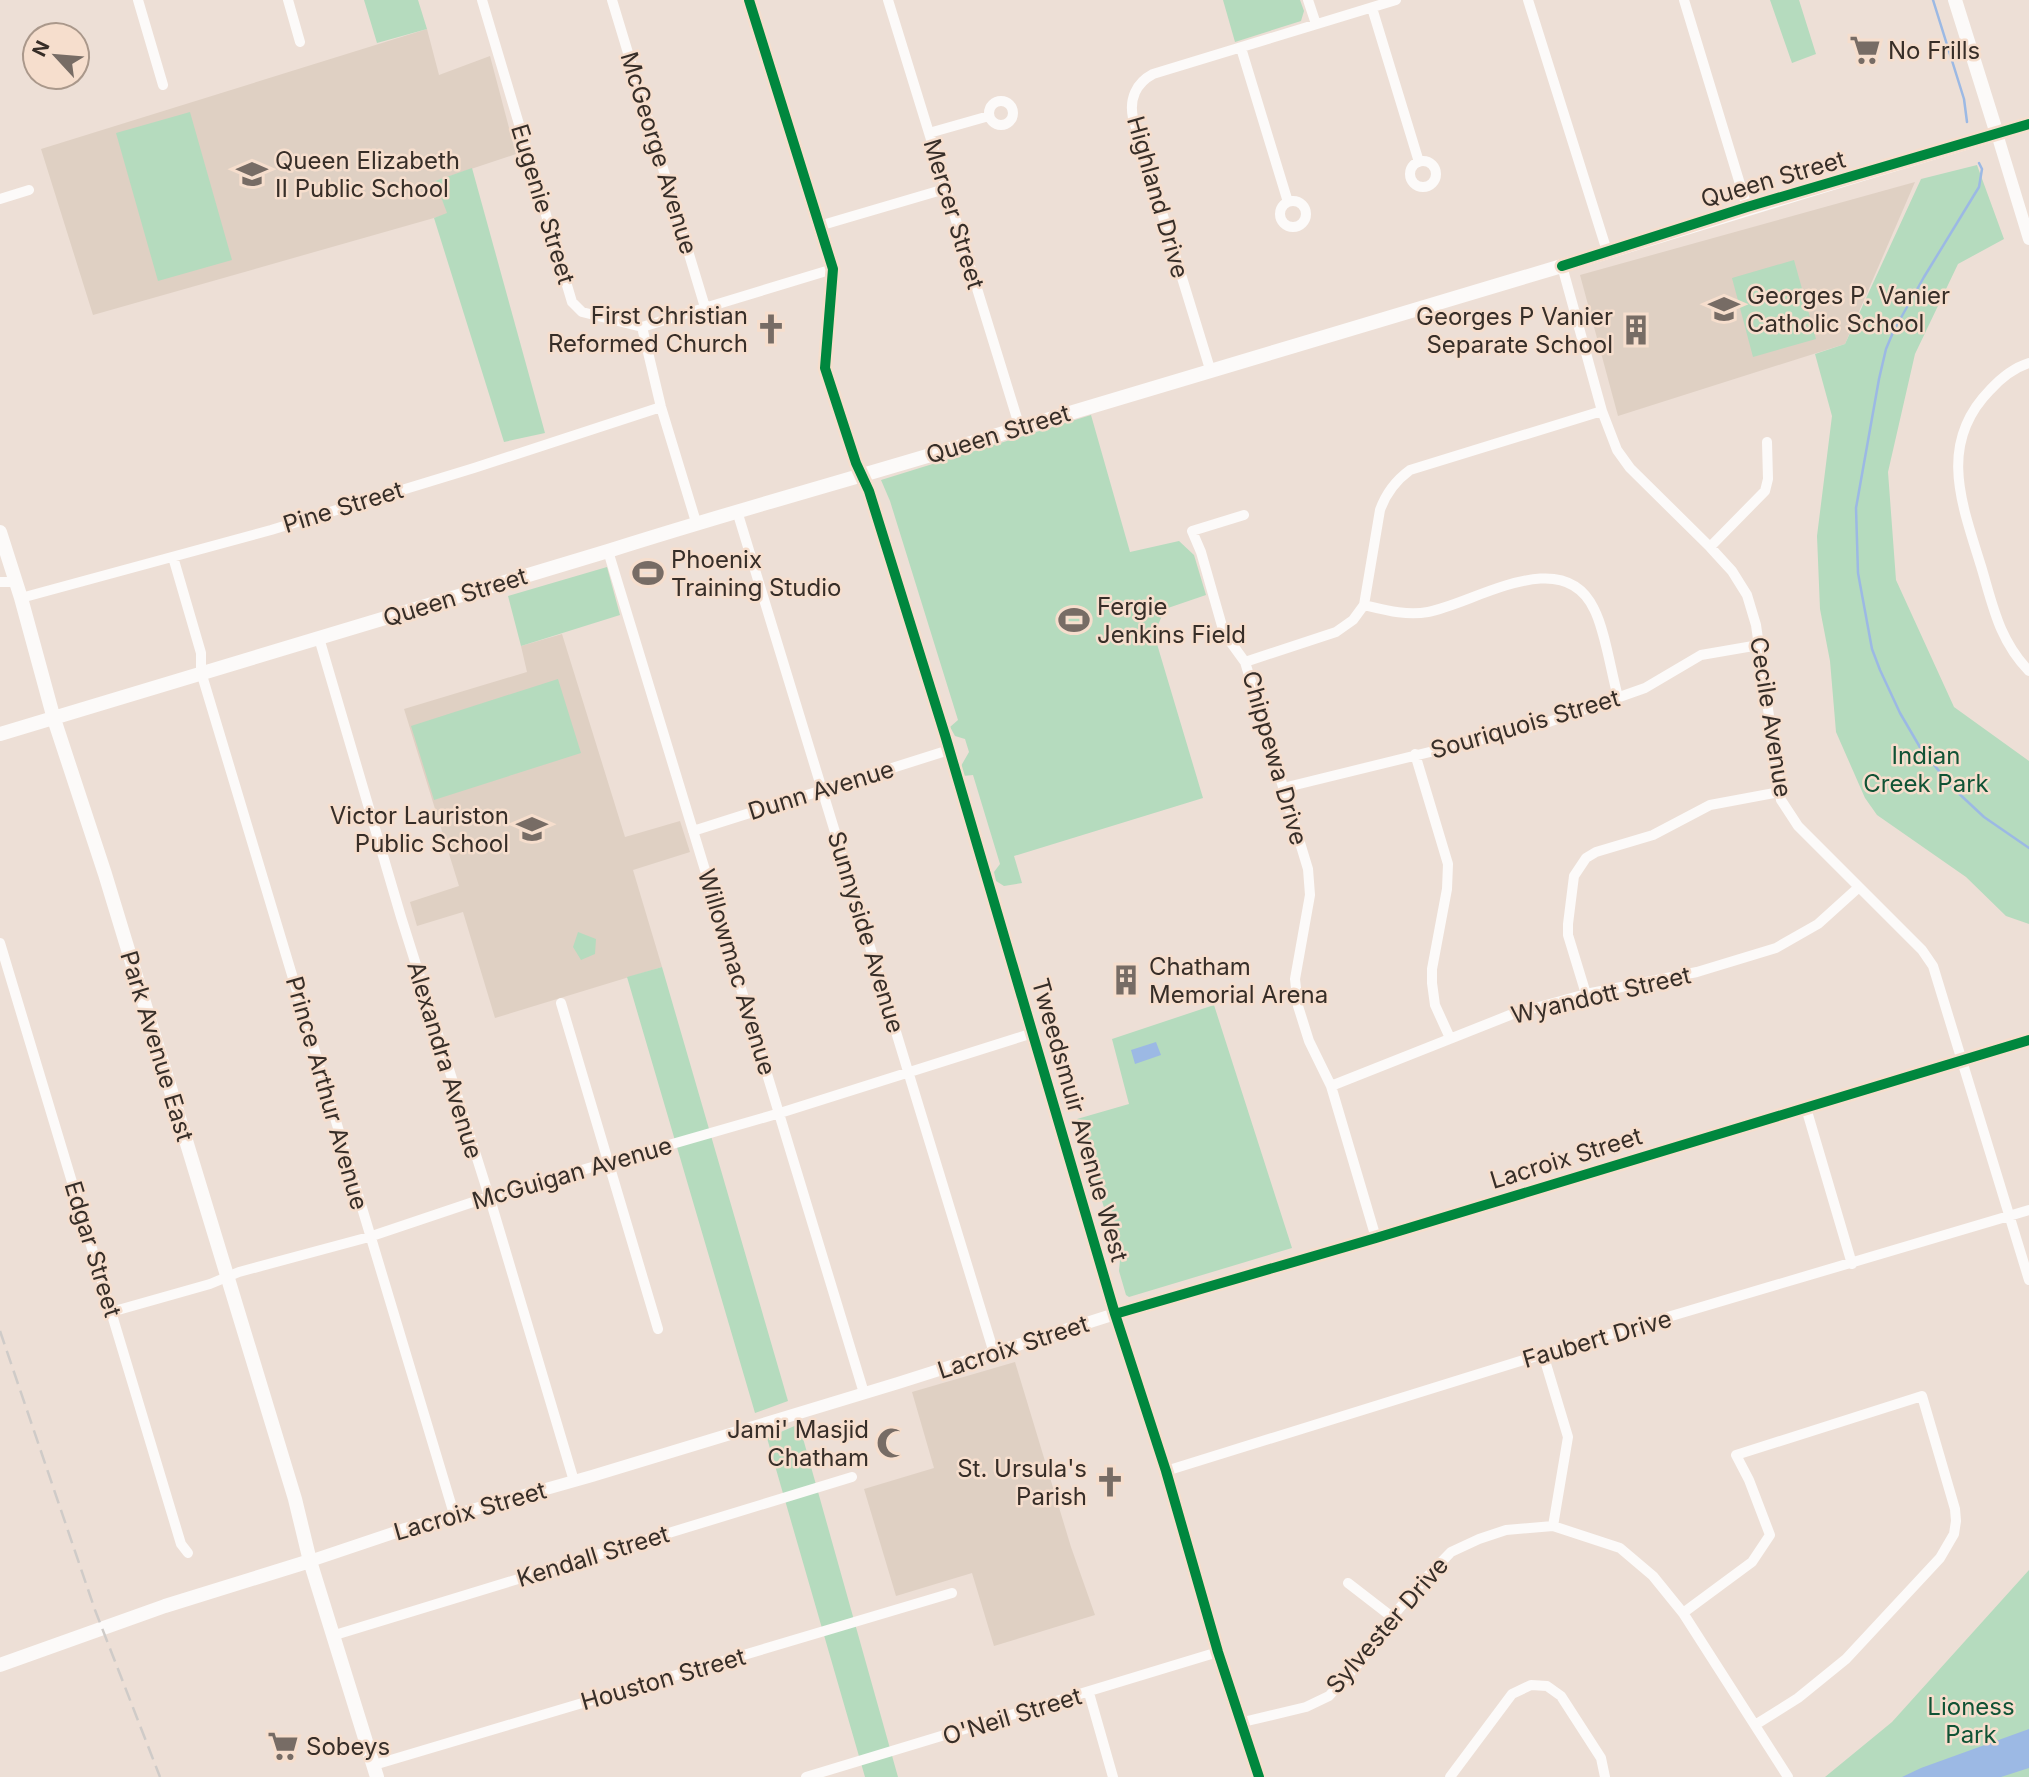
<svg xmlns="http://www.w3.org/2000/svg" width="2029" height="1777" font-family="Inter,sans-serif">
	<rect width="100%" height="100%" fill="#eddfd6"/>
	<path fill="#dfd0c3" d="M427,29L439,75L490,56L516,154L435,181L448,214L93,315L41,149Z
		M1915,182L1845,344L1618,416L1580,275Z
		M562,634L625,837L680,821L690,852L633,870L662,967L495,1018L463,912L417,926L410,902L459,886L404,709L527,672L521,646Z
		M1015,1362L1071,1547L1095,1615L994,1646L972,1573L896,1596L864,1489L934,1468L912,1392Z"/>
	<path fill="#b5dbbe" d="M364,0H418L427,29L377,43Z
		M1223,0H1300L1304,11L1301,21L1235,42Z
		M1770,0H1799L1816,54L1792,63Z
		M190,112L232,260L158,281L116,133Z
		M1977,165L2004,239L1958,264L1915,354L1888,472L1896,580L1954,707L2029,761V924L2006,916L1966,877L1877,815L1865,798L1836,732L1830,661L1820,609L1817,536L1832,416L1815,354L1845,344L1921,179Z
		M472,168L545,433L504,442L434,218L447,213L435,181Z
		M1794,260L1816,339L1753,357L1732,278Z
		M1091,415L1130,552L1179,541L1194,555L1206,595L1165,609L1154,634L1203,798L1014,856L1022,883L1004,886L996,881L994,872L1000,864L973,775L963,776L961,766L969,752L965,739L955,736L950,727L958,720L890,501L881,480Z
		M607,567L620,615L521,646L508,596Z
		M558,679L581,753L434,800L411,726Z
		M578,932L596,939L595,954L581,960L573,947Z
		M662,967L788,1401L755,1413L627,977Z
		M1214,1005L1292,1248L1129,1297L1126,1295L1119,1271L1120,1260L1077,1119L1129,1104L1112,1039Z
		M799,1424L898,1777H865L767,1438Z
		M2029,1570V1777H1825L1892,1722Z"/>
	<path fill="#9cb9e4" d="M1156,1042L1161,1055L1135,1064L1131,1050Z
		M2029,1729V1768L2001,1777H1902L1921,1768Z"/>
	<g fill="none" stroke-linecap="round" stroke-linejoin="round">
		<path stroke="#9cb9e4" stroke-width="2.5" d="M1933,0L1964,99L1967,122
			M1979,163L1982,169L1979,187L1924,277L1894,330L1886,349L1879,379L1856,508L1858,573L1872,649L1880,670L1900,713L1921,749L1953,788L1984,817L2029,848"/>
		<path stroke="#fcfaf9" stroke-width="10" d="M138,0L163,85
			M288,0L300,42
			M482,0L572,302L582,312L642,327
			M612,0L705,307
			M888,0L1020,428
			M1308,0L1316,24
			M1528,0L1607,251
			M1684,0L1747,207
			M1372,8L1419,162
			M1241,48L1288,202
			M989 113a12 12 0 1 1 24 0a12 12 0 1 1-24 0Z
			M929,133L989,116
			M1410 174a13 13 0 1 1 26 0a13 13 0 1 1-26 0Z
			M0,199L29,190
			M1280 214a13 13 0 1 1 26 0a13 13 0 1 1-26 0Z
			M819,226L945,189
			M1562,266L1602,411L1617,450L1630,468L1710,547L1732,571L1747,595L1756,625L1781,800L1798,826L1922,950L1933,966L2029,1280
			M642,327L661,407L696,522
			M642,327L833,269
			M2029,363C2013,368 2001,378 1990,390C1937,444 1962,504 1981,566C1993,606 1999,640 2029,671
			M1210,369L1133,118C1129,99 1136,83 1153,74L1396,0
			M737,511L994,1353
			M1244,515L1192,531L1201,552L1224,633L1245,662L1308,869L1310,895L1295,979L1298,1006L1309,1041L1331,1086L1376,1238
			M1710,547L1765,491L1768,479L1767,442
			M608,551L864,1393
			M173,557L201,653V672L454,1514
			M0,582H15
			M21,598L271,530L474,468L661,407
			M1364,605C1385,610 1406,616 1428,612C1475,603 1563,543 1594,609C1605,630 1611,672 1618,697
			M319,638L401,917L493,1209L574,1481
			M1245,662L1336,632L1353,620L1364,605L1380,510C1386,493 1395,481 1410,470L1602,411
			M1415,754L1448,864L1447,889L1432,969V983L1435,1005L1450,1038
			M1283,788L1540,725L1645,688L1701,655L1759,645
			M693,831L949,750
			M0,943L181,1544L188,1553
			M1586,994L1568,935V924L1574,876L1586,858L1596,852L1653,835L1710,805L1780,792
			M561,1003L658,1329
			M1331,1086L1510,1015L1586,994L1697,972L1776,948L1818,924L1859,887
			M1806,1108L1852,1264
			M111,1312L210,1284L239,1272L369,1237L488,1197L780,1113L1033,1033
			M1543,1354L1568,1437L1553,1526
			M1166,1471L1543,1354L2029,1210
			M1348,1583L1392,1617
			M1683,1613L1752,1562L1770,1535L1749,1480L1736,1455L1922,1396L1955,1509L1956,1521L1954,1534L1940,1558L1846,1659L1798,1698L1755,1725
			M335,1635L852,1477
			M1089,1693L1113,1777
			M1243,1722L1306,1707L1329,1696L1359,1663L1392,1617L1421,1583L1451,1552L1479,1539L1506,1530L1553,1526L1620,1548L1653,1576L1683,1613L1788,1777
			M374,1765L952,1593
			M806,1777L1218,1652
			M1450,1777L1512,1694L1531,1685L1547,1686L1561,1696L1601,1758L1605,1777"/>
		<path stroke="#fcfaf9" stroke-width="12" d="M749,0L833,269L825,368L856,463L869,491L945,735L1115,1314L1166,1471L1218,1652L1259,1777
			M1997,134L2029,239
			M310,1561L405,1529L592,1476L898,1383L1115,1314L1376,1238L2029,1040"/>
		<path stroke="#fcfaf9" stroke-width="14" d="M1955,0L1997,134
			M0,532L21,598L54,719L105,874L295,1499L310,1561L377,1777
			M0,734L608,551C746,507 885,470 1023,427C1203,372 1385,320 1565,265C1720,217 1874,170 2029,124
			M0,1665L165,1606L310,1561"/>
		<path stroke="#cfcbc8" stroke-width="2.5" stroke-dasharray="14 7" stroke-linecap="butt" d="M0,1331L95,1610L160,1777"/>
		<g stroke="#f6decd" stroke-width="15">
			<path id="cycleway" d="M749,0L833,269L825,368L856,463L869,491L945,735L1115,1314L1166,1471L1218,1652L1259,1777
				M1562,266L1747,207L2029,124
				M1115,1314L1376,1238L2029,1040"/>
		</g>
		<use href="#cycleway" stroke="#00873e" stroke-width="10"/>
	</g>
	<defs>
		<g id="supermarket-bare" transform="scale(2.415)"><path d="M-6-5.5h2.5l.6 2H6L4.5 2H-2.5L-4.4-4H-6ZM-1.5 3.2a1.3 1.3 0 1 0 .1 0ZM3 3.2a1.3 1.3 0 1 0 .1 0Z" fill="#776c65" stroke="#f6decd" stroke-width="2.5" paint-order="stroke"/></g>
		<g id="school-bare" transform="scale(2.415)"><path d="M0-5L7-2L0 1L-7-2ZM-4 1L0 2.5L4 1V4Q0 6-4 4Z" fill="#776c65" stroke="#f6decd" stroke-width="2.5" paint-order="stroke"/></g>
		<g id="church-bare" transform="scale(2.415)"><path d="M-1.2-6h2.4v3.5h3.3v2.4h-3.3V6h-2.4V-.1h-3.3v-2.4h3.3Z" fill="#776c65" stroke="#f6decd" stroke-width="2.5" paint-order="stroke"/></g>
		<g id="building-bare" transform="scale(2.415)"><path d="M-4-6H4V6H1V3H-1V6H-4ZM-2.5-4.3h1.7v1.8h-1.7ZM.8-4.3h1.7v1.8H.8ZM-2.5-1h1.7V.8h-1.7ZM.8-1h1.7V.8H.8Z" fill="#776c65" stroke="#f6decd" stroke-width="2.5" paint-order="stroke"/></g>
		<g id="stadium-bare" transform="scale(2.415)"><path d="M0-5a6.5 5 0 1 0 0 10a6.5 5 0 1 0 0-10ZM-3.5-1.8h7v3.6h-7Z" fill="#776c65" stroke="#f6decd" stroke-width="2.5" paint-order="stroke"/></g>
		<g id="mosque-bare" transform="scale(2.415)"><path d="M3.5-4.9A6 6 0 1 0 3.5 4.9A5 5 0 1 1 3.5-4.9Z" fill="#776c65" stroke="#f6decd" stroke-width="2.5" paint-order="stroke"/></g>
	</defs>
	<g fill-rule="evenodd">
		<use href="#supermarket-bare" x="1865" y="50"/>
		<use href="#school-bare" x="252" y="174"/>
		<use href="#school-bare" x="1724" y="309"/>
		<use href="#church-bare" x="771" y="329"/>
		<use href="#building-bare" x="1636" y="330"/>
		<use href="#stadium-bare" x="648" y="573"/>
		<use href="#stadium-bare" x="1074" y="620"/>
		<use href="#school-bare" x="532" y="829"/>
		<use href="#building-bare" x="1126" y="980"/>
		<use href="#mosque-bare" x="892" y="1443"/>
		<use href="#church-bare" x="1110" y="1482"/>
		<use href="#supermarket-bare" x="283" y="1746"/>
	</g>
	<g text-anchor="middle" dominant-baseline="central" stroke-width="5" stroke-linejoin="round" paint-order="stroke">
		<g font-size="24" fill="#372e28" stroke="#f6decd" text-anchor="start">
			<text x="1888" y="50">No Frills</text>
			<text x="275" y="160">Queen Elizabeth<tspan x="275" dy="28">II Public School</tspan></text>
			<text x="1747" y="295">Georges P. Vanier<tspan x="1747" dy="28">Catholic School</tspan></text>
			<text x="748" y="315" text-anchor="end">First Christian<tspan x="748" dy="28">Reformed Church</tspan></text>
			<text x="1613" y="316" text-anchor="end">Georges P Vanier<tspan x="1613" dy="28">Separate School</tspan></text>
			<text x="671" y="559">Phoenix<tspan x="671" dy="28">Training Studio</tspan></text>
			<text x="1097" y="606">Fergie<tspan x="1097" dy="28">Jenkins Field</tspan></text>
			<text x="509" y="815" text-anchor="end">Victor Lauriston<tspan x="509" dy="28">Public School</tspan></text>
			<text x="1149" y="966">Chatham<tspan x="1149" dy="28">Memorial Arena</tspan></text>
			<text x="869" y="1429" text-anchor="end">Jami' Masjid<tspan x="869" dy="28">Chatham</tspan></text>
			<text x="1087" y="1468" text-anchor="end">St. Ursula's<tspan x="1087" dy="28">Parish</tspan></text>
			<text x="306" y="1746">Sobeys</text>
		</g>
		<g font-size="24" fill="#372e28" stroke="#f6decd">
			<text transform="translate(659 153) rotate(73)">McGeorge Avenue</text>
			<text transform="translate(1773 179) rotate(-16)">Queen Street</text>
			<text transform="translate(1158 197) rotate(74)">Highland Drive</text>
			<text transform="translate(543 204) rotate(73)">Eugenie Street</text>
			<text transform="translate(954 214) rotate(73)">Mercer Street</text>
			<text transform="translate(998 434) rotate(-17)">Queen Street</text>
			<text transform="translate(343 507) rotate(-17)">Pine Street</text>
			<text transform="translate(455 597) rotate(-17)">Queen Street</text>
			<text transform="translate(1771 717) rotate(81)">Cecile Avenue</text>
			<text transform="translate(1525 724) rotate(-16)">Souriquois Street</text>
			<text transform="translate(1275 758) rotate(74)">Chippewa Drive</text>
			<text transform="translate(821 790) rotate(-17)">Dunn Avenue</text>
			<text transform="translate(866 932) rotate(73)">Sunnyside Avenue</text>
			<text transform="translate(737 972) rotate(73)">Willowmac Avenue</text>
			<text transform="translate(1601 995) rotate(-13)">Wyandott Street</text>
			<text transform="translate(157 1046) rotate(73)">Park Avenue East</text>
			<text transform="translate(445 1060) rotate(73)">Alexandra Avenue</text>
			<text transform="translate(327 1093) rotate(74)">Prince Arthur Avenue</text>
			<text transform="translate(1080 1120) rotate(74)">Tweedsmuir Avenue West</text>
			<text transform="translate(1566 1158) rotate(-17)">Lacroix Street</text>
			<text transform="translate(572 1173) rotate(-16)">McGuigan Avenue</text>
			<text transform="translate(93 1249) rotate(73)">Edgar Street</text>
			<text transform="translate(1597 1339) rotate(-16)">Faubert Drive</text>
			<text transform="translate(1013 1347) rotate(-18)">Lacroix Street</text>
			<text transform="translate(470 1511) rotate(-16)">Lacroix Street</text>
			<text transform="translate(593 1556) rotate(-17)">Kendall Street</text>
			<text transform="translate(1387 1625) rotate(-49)">Sylvester Drive</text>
			<text transform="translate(663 1679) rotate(-16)">Houston Street</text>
			<text transform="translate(1012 1716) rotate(-17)">O'Neil Street</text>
		</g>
		<g font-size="24" fill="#105335" stroke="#f6decd">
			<text x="1926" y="755">Indian<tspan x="1926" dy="28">Creek Park</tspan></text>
			<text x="1971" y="1706">Lioness<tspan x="1971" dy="28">Park</tspan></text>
		</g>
	</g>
	<g transform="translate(56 56) rotate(296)"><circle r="33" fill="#f6decd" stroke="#aa988b" stroke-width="2"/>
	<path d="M0-5L12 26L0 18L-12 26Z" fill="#776c65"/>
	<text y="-10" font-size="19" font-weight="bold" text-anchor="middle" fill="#372e28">N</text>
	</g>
</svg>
